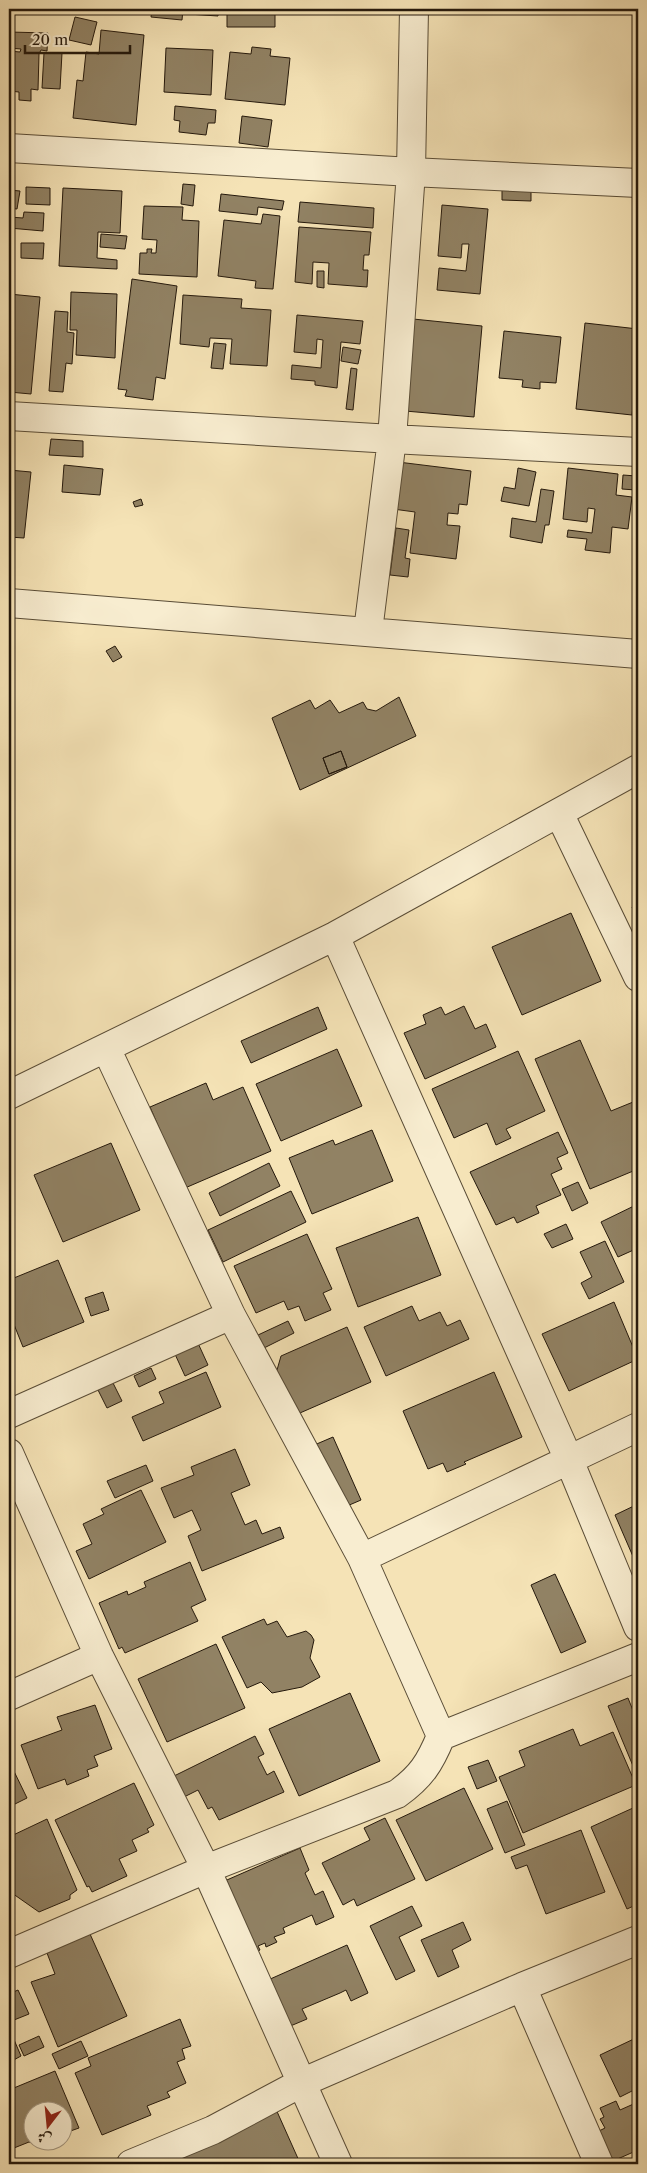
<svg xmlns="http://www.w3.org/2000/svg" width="647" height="2173" font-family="'Libre Caslon Text',Amiri,serif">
	<rect width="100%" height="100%" fill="#f5e3b6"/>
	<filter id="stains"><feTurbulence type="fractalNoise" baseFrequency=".004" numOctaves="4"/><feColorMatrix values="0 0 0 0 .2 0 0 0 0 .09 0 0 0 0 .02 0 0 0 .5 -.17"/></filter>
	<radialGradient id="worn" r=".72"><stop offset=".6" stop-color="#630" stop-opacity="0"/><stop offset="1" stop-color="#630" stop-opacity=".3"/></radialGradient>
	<path fill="#918264" stroke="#25190c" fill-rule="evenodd" d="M152,9H183L182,20L151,17Z
		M188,9H218V16L188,14Z
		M227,9H295V11L275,10V27H227Z
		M75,17L97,22L91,45L69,40Z
		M101,30L144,35L136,125L73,118L77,80L83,81L86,52L99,54Z
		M9,32L48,33L47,51L41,50L39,54L38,90L31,89V101L19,100V92L9,91V51L20,52L21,49L9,48Z
		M252,47L271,49L270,56L290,58L285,105L225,99L230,52L251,54Z
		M166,48L213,50L211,95L164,92Z
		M44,53H62L60,89L42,88Z
		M175,106L216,110L215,123H208L206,135L179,132L180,121L174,120Z
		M242,116L272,120L268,147L239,143Z
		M183,184L195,185L193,206L181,204Z
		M502,185L531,186V201L502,200Z
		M26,187L50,188V205L26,204Z
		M63,188L122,191L120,233L98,232L97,258L117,260V269L59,266Z
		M9,190L20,191L17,209L9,208Z
		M221,194L284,201L282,210L258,207L257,215L219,211Z
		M300,202L374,208L373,228L298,222Z
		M442,205L488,209L480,294L437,290L439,268L466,271L469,244H462L461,258L438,256Z
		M144,206L183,207L182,220L199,221L197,277L139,274L140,253H147V249H152L151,253H156L157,240L142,239Z
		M24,212L44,213L43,231L9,228V217L23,218Z
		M263,214L280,216L273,289L255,288L256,281L218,276L224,220L261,224Z
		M299,227L371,232L369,255H364L363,270H368L367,287L328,284L329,263L313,262L312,284L295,282Z
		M101,234L127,236L125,249L100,247Z
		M21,243H44L43,259L21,258Z
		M317,271H324V288L317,287Z
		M132,279L177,286L165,379L156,377L153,400L125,396L127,390L118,389Z
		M71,292L117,294L115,358L76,355L77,330H70Z
		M9,294L40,297L31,394L9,392Z
		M183,295L242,299L241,308L271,310L267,366L230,364L232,339L210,338L209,347L180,344Z
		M55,311L68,312L67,332L74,333L72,364L66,363L63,392L49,391Z
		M297,315L363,321L360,344L341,342L337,388L315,385V381L291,379L292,365L321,368L323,340L317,339L316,354L294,352Z
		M413,319L482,326L474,417L405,411Z
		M585,323L638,329V361L632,415L576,409Z
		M504,331L561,337L556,383L540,382V389L522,387L523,380L499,378Z
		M214,343L226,344L223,369L211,368Z
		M343,347L361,350L358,364L341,361Z
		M351,368L357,369L353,410L346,409Z
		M51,439L83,441V457L49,455Z
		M398,462L471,471L467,505L459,504L458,514L448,513L447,525L460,526L456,559L410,553L415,512L393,509Z
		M64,465L103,469L100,495L62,492Z
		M518,468L536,472L529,506L501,501L504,487L515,489Z
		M568,468L618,474L616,495L632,497L628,529L612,527L610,553L585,550L587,539L567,537L568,530L592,533L595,509L588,508L587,522L563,519Z
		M9,470L31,472L24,538L9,537Z
		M623,475L636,476V490L622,489Z
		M541,489L554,491L549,525H545L542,543L510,537L512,518L536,522Z
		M141,499L143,505L135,507L133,502Z
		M396,528L409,530L405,558L410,559L408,577L390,575Z
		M115,646L122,657L113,662L106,651Z
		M399,697L416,736L300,790L272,718L310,700L315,709L330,700L339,713L363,702L367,709L376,711ZM341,751L347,767L329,774L323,758Z
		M341,751L347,767L329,774L323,758Z
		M638,904V920L632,907Z
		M571,913L601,981L522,1015L492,947Z
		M464,1006L475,1029L486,1024L496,1047L425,1079L404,1033L426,1024L423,1015L441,1007L445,1015Z
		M318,1007L327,1029L251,1063L241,1041Z
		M580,1040L611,1111L638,1100V1169L590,1189L535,1059Z
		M337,1049L362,1106L281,1141L256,1084Z
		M518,1051L545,1111L506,1129L511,1138L496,1145L487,1123L454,1138L432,1089Z
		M206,1083L213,1100L243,1087L271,1151L185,1188L150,1107Z
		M372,1130L393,1181L312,1214L289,1158L333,1140L335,1145Z
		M558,1132L568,1153L557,1158L562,1169L551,1174L561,1195L536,1206L539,1213L517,1223L514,1217L496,1225L470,1172Z
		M111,1143L140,1210L63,1242L34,1175Z
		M269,1163L280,1186L220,1216L209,1193Z
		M578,1182L588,1203L572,1211L562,1189Z
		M291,1191L306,1222L223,1262L208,1230Z
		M638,1204V1248L618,1257L601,1222Z
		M418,1217L441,1275L358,1307L336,1248Z
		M566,1224L573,1239L552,1248L544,1234Z
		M307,1234L332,1289L323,1293L331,1310L305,1321L299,1306L288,1310L284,1301L256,1313L234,1266Z
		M605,1241L624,1282L589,1299L581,1283L592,1277L580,1252Z
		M58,1260L84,1322L23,1347L9,1312V1280Z
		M103,1292L109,1310L91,1316L85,1298Z
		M614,1302L638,1359L569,1391L542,1334Z
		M412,1306L419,1321L440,1312L447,1326L460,1320L469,1339L386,1376L364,1327Z
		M288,1321L294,1333L264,1348L258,1335Z
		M347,1327L371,1382L293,1416L275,1377L281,1356Z
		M197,1341L208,1365L185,1376L174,1352Z
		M151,1368L156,1379L139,1387L134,1376Z
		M206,1372L221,1407L143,1441L132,1417L164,1403L159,1392Z
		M494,1372L522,1437L464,1462L466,1464L447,1472L443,1463L428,1469L403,1411Z
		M112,1381L122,1401L107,1408L97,1388Z
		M333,1437L361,1500L340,1509L312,1446Z
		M235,1449L250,1485L231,1493L245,1525L256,1520L262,1534L280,1527L284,1538L202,1571L188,1536L201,1530L192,1510L174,1518L161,1488L194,1475L191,1467Z
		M146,1465L153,1481L115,1498L107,1481Z
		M141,1490L166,1542L89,1579L76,1551L92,1544L83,1524L104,1514L101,1509Z
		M638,1504V1568L615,1515Z
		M190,1562L206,1600L191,1607L198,1621L125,1653L122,1647L119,1649L99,1603L127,1591L128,1595L146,1587L144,1582Z
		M555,1574L586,1642L561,1653L531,1585Z
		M264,1619L267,1625L277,1621L287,1637L306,1631L311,1635L314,1640L310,1658L320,1677L302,1687L272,1693L261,1682L247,1688L222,1637Z
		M216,1644L245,1708L167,1742L138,1679Z
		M350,1693L380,1761L299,1796L269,1729Z
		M628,1698L638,1723V1764L633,1766L608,1706Z
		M95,1705L112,1749L94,1756L98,1766L87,1770L89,1776L67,1785L65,1779L38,1789L21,1745L62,1730L57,1717Z
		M573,1729L580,1746L613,1732L636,1785L523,1833L499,1777L525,1766L519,1751Z
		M255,1736L264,1754L258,1757L267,1775L274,1771L284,1792L219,1820L212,1807L208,1809L198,1790L182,1798L172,1777Z
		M488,1760L497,1781L477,1789L468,1767Z
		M9,1761L27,1798L9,1807Z
		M134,1783L154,1825L147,1829L149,1832L132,1840L137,1851L119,1859L127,1876L92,1892L89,1886L87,1887L55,1820Z
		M464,1788L493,1849L426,1881L396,1820Z
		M507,1801L525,1845L505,1853L487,1809Z
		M633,1808L636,1814L638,1813V1904L627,1909L591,1827Z
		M385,1818L415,1879L357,1906L354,1899L343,1905L322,1863L370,1840L364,1828Z
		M47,1819L77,1890L70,1895V1899L39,1912L9,1891V1837Z
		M581,1830L605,1892L546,1914L527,1865L516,1869L511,1857Z
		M300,1848L309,1870L305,1873L315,1895L323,1891L334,1917L316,1925L312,1915L283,1928L285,1933L274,1937L277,1942L266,1947L265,1943L258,1946L260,1950L252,1954L220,1883Z
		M412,1906L422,1926L399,1937L415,1971L396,1980L370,1926Z
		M463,1922L471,1940L452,1950L459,1967L438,1977L421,1940Z
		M90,1934L127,2016L58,2047L31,1982L55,1974L47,1953Z
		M347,1945L368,1993L351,2001L346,1990L340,1993L302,2009L307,2019L288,2027L268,1980Z
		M18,1990L29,2014L9,2022V1994Z
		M180,2019L191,2046L182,2049L185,2059L177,2062L186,2083L167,2092L170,2097L147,2106L151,2115L102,2135L75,2073L91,2066L88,2058Z
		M12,2035L21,2056L10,2062L9,2037Z
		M39,2036L44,2047L24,2056L19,2045Z
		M638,2037V2088L620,2097L600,2055Z
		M81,2041L88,2056L59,2069L52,2054Z
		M55,2071L79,2128L62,2134V2110H32V2140H46L37,2144L29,2142L9,2150V2090Z
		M616,2101L620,2110L638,2102V2150L613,2161L599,2131L605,2128L600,2119L604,2117L600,2108Z
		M275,2107L300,2163L185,2164L179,2150Z"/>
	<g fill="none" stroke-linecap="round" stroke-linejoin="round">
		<g stroke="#594c36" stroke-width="30">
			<path id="minor" d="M9,148L411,172L638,183
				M9,416L392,439L638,452
				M9,603L638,654
				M368,631L392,439L411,172L414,9
				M559,813L638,977
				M335,936L569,1460L638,1627
				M106,1048L231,1315L362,1558L441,1736
				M9,1095L335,936L638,769
				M9,1414L231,1315
				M9,1453L99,1656L206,1869L338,2164
				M362,1558L638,1427
				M9,1696L99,1656
				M9,1954L206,1869L397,1794C421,1777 430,1763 441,1736L638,1657
				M522,1987L599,2164
				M131,2164L213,2130L301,2083L522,1987L638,1940"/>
		</g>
		<use href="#minor" stroke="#f8edd0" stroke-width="28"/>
	</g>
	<rect width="647" height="2173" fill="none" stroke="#f5e3b6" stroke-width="30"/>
	<rect x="10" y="10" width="627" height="2153" fill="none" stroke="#25190c" stroke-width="2.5"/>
	<rect x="15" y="15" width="617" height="2143" fill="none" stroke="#25190c"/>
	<g transform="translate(48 2126) rotate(196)"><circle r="24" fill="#f8edd0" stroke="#a49882"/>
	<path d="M0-4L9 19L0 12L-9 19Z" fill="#8f2418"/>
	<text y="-8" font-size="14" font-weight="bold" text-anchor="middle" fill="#25190c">ش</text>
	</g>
	<path d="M25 45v8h105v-8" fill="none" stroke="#25190c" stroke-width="2.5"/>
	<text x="32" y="45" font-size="15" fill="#25190c" stroke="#f8edd0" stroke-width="4" paint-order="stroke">20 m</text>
	<rect width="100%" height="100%" filter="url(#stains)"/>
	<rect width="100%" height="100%" fill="url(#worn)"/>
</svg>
